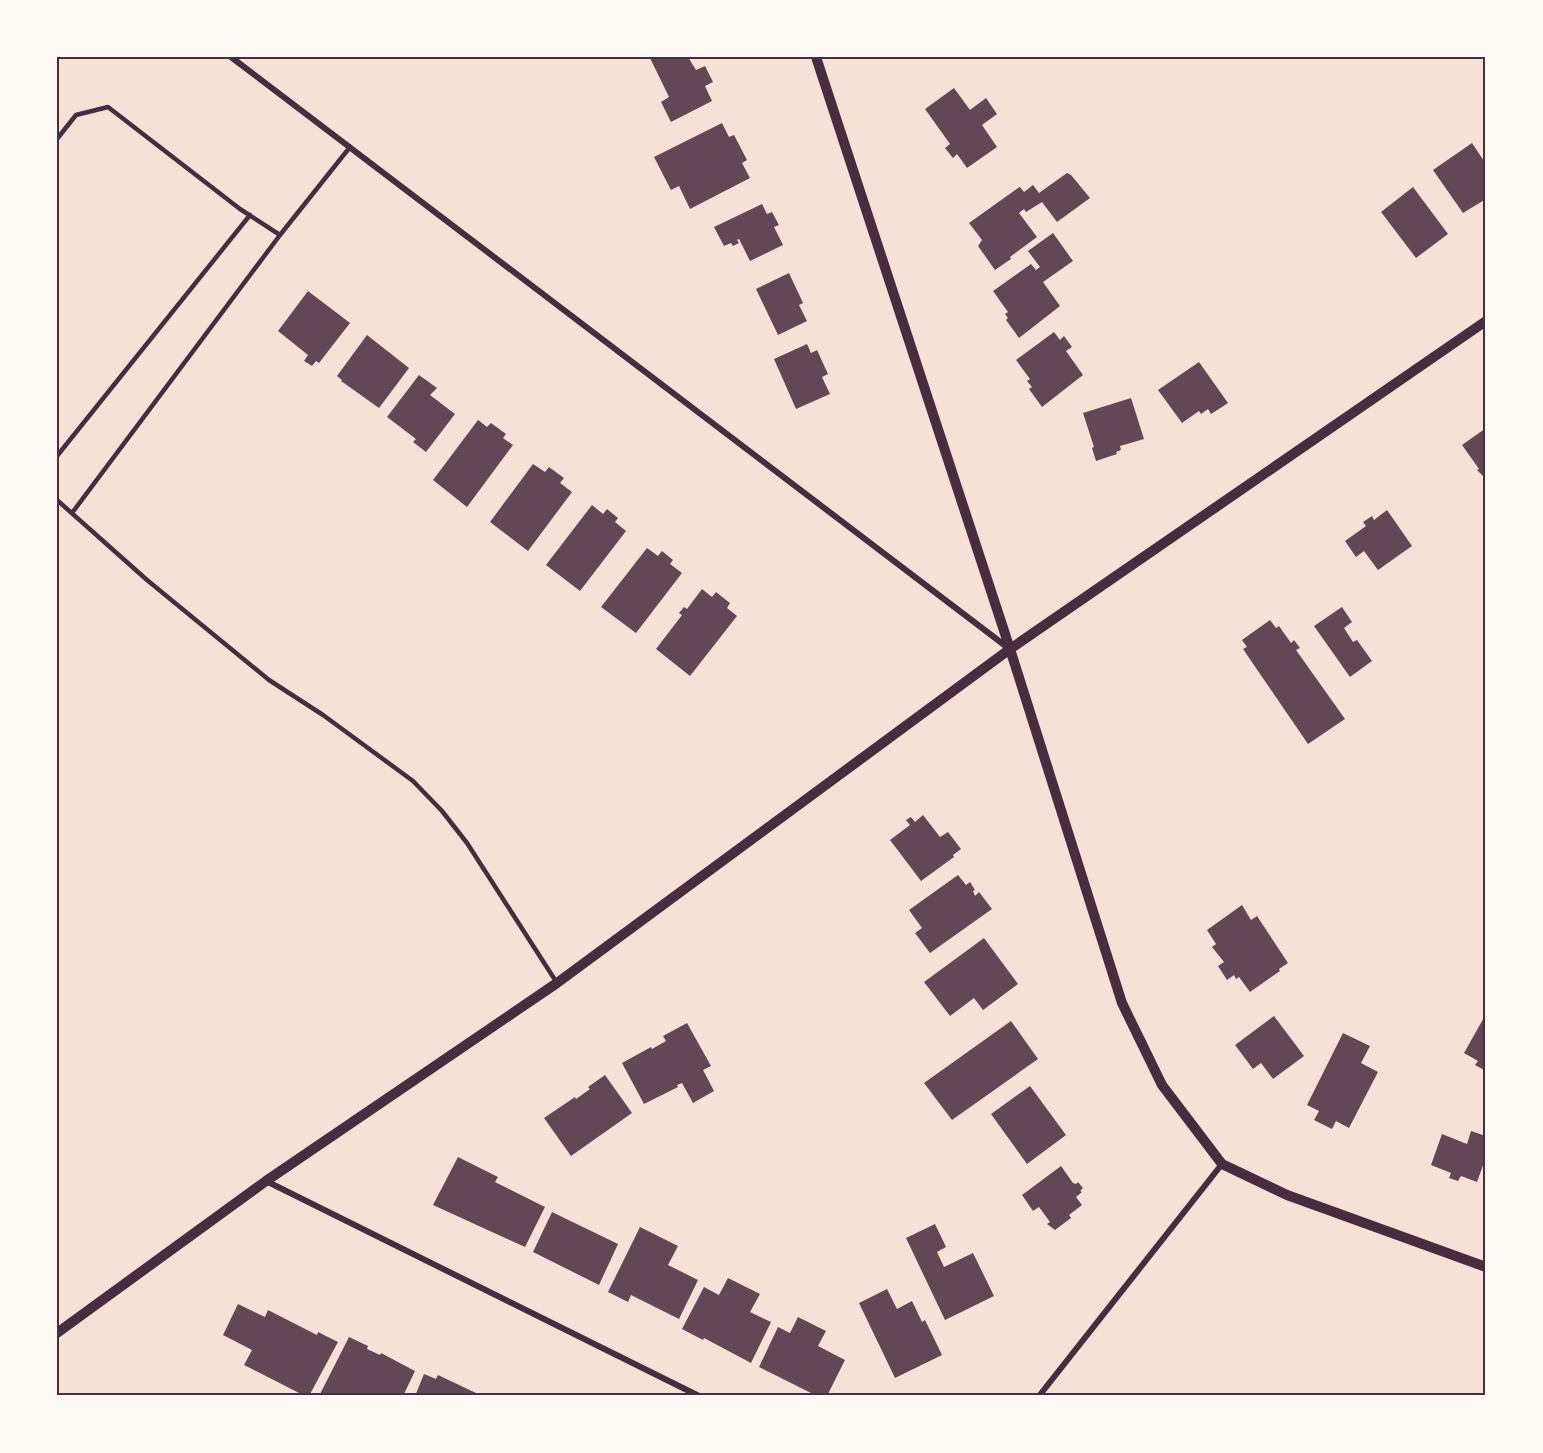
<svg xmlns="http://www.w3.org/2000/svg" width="1543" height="1453" font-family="Signika,sans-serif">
	<rect width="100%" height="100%" fill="#f7e1d7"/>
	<path fill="#644757" d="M651,57H688L696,70L705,66L713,82L705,86L712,101L671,122L661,102L669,97L650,58Z
		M954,88L970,110L986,98L997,114L982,125L997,147L967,168L957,154L953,158L945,148L950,144L925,109Z
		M722,123L729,137L734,135L747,160L742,163L750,178L690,209L679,186L671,190L654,157Z
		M1472,143L1486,164V199L1463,213L1433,170Z
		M1067,173L1071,175L1090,198L1057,222L1042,202L1026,212L1024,209L1019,213L1037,237L1010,257L1011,259L995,270L978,246L982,240L969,223L1018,188L1020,187L1024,192L1033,185L1039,193Z
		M1413,187L1448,234L1416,258L1381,212Z
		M762,204L767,214L772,212L779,225L774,227L783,245L750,261L739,239L737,240L739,243L733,246L731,243L724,246L714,227Z
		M1053,233L1073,261L1043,282L1060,306L1019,338L1006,320L1008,318L1005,314L1008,312L993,291L1031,264L1036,270L1040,267L1028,251Z
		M789,273L803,303L799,305L807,321L778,335L756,289Z
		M308,291L350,323L319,363L316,361L312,366L304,361L308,355L278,331Z
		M1054,332L1060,340L1064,336L1072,347L1066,351L1083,375L1042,407L1029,389L1032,387L1027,381L1030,379L1016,360Z
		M367,335L409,368L379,408L341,381L342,380L337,376Z
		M807,344L811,353L817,350L828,374L822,377L830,394L796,409L774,359Z
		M1199,362L1228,403L1211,414L1208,409L1201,414L1199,411L1182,423L1158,390Z
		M419,375L437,388L430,395L455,414L426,452L413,442L416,439L387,417Z
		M1131,398L1144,439L1120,446L1121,450L1116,452L1117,454L1096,461L1092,448L1094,447L1083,413Z
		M478,420L487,427L491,423L506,434L503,438L513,445L467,507L433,480Z
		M1486,428V479L1477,470L1479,469L1462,445Z
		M533,464L545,472L549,467L564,478L560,483L572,492L528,551L490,522Z
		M592,505L603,514L607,509L618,518L615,522L626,531L580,591L546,565Z
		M1387,510L1412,546L1378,570L1364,551L1356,557L1345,541L1366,526L1363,522L1372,516L1374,520Z
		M647,548L658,556L662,551L673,560L670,564L682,573L636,633L601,607Z
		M702,589L712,597L716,592L730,603L727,608L737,616L690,676L656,649L682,615L679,613L684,607L687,609Z
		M1342,607L1352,622L1344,628L1353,642L1357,640L1372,661L1350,677L1314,626Z
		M1270,620L1276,628L1279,626L1291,643L1294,640L1300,648L1296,650L1345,719L1308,744L1243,649L1247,647L1242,640Z
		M923,815L940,837L948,832L961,849L953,855L954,857L921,881L890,840L910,825L906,820L911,817L915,822Z
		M958,875L966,885L970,882L975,890L973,891L975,896L979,892L992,909L930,953L915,933L922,928L909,910Z
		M1242,905L1251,920L1257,916L1288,963L1279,969L1280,971L1250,992L1239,977L1236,979L1234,975L1227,980L1218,966L1224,962L1212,947L1216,944L1207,930Z
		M984,938L1018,984L983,1010L974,998L950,1016L924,982Z
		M1486,1014V1071L1475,1065L1478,1061L1464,1053Z
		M1274,1016L1304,1056L1273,1079L1261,1063L1253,1069L1235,1045Z
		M1011,1021L1038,1059L952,1120L924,1083Z
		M687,1023L711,1066L703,1070L714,1091L693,1103L682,1083L677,1085L678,1087L644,1104L622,1063L651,1047L652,1049L666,1041L663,1036Z
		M1343,1033L1370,1046L1361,1063L1378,1072L1349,1128L1336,1121L1332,1129L1314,1120L1319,1111L1307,1105Z
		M605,1075L632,1113L571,1156L544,1118L575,1097L576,1099L590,1089L588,1087Z
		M1030,1086L1066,1135L1027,1164L991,1114Z
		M1471,1131L1486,1136V1157L1477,1182L1461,1176L1458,1181L1449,1178L1451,1173L1431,1165L1442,1134L1467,1144Z
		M458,1157L498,1177L495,1182L545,1207L525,1247L433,1205Z
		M1061,1166L1073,1183L1076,1184L1078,1182L1083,1188L1080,1191L1082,1192L1076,1197L1082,1205L1069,1215L1071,1218L1055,1230L1047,1224L1050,1222L1039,1207L1033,1211L1022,1195Z
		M552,1212L618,1244L599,1285L533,1252Z
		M935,1224L946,1247L937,1252L944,1267L973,1253L994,1296L945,1320L906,1238Z
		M640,1227L678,1246L668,1265L698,1280L679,1319L631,1295L628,1302L608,1292Z
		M728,1278L760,1294L750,1312L771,1322L751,1363L704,1338L703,1340L682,1329L704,1287L719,1295Z
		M887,1289L897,1309L912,1301L922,1322L925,1320L942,1355L895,1378L859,1303Z
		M238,1304L265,1317L268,1310L317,1335L318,1332L338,1342L309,1396H305L244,1365L252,1350L223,1335Z
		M798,1317L826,1331L818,1346L845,1360L827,1396H817L759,1367L778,1327L790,1333Z
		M349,1337L368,1346L367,1349L380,1355L381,1353L415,1371L403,1396H319Z
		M424,1374L436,1379L438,1375L476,1393L475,1396H415Z"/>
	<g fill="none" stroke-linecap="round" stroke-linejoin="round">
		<path stroke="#4a2c40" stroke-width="4.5" d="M57,139L76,115L108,107L240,209L280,235L72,513
			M280,235L350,147
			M57,456L250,215
			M57,500L147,580L269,680L323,715L413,781L442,811L467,843L557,983"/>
		<path stroke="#4a2c40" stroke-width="6" d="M231,57L1007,647
			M266,1181L699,1396
			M1039,1396L1222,1164"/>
		<path stroke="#4a2c40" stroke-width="10" d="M816,57L1010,649L1122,1003L1162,1085L1222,1164L1287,1195L1486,1267
			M57,1333L266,1181L557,983L1010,649L1486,321"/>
	</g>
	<rect width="1543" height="1453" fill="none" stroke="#fffaf5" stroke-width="117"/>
	<rect x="58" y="58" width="1426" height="1336" fill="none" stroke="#4a2c40" stroke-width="2"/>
</svg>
